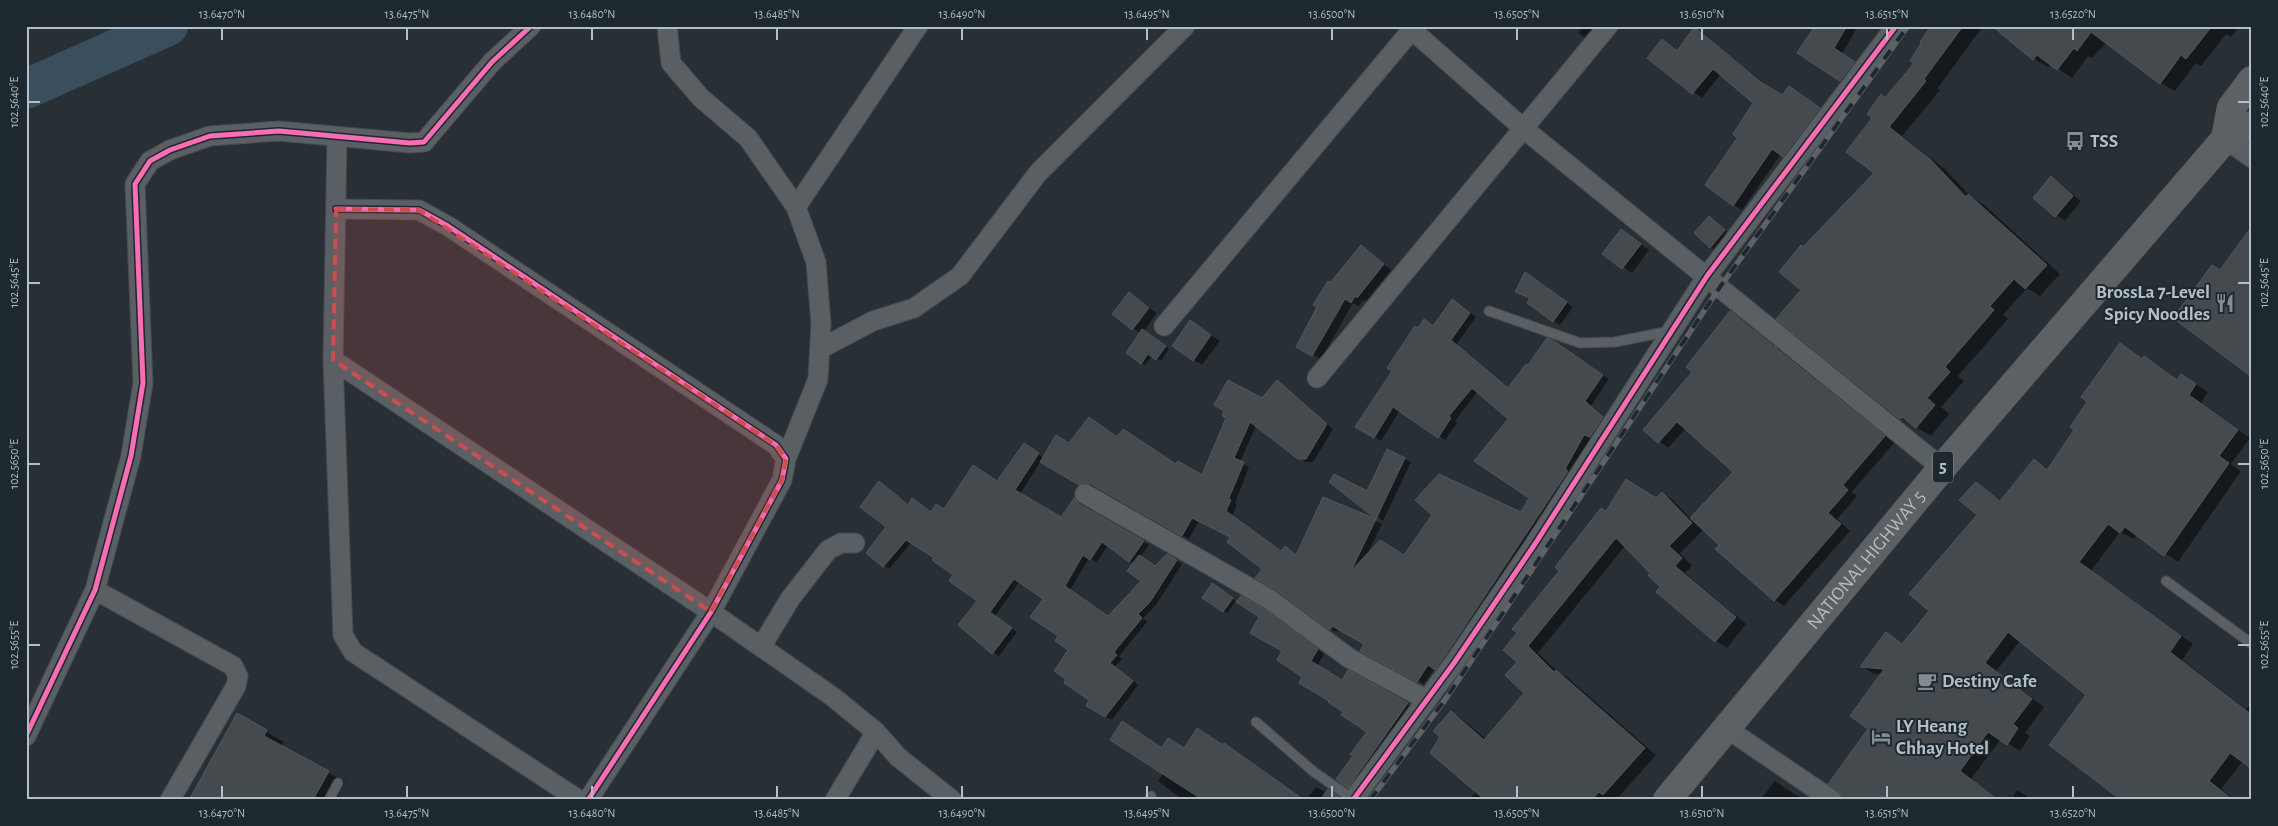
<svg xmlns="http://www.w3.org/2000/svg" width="2278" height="826" font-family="'Alegreya Sans',sans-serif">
	<rect width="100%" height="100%" fill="#293035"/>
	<path fill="#0007" fill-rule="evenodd" d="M1583,26H1599L1588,40L1578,33Z
		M1816,26H1858L1842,54L1862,68L1849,85L1799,53Z
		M1934,26H1983L1937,89L1940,90L1902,136L1945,169L1973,199L1983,204L2060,274L2040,296L2027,288L2003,315L2008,319L1958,376L1964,381L1941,407L1949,414L1931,436L1900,418L1803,290L1804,248L1875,173L1874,117L1881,96L1886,99L1916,62Z
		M1994,26H2239L2231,37L2226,34L2201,66L2196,63L2175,91L2161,83L2107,42L2092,58L2088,56L2072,78L2051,64L2048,67L2034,59Z
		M1694,29L1783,97L1798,93L1827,114L1792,161L1781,154L1742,210L1734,205L1739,137L1755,103L1721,74L1702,98L1649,58L1663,41L1678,51Z
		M2052,178L2081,201L2065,221L2035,198Z
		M1709,217L1728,233L1714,249L1710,247Z
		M1621,231L1649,250L1632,273L1604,253Z
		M1361,247L1391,270L1366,301L1363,300L1359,306L1353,303L1321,359L1298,346L1331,284Z
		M1532,277L1573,307L1560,325L1553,321L1532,299Z
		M1129,294L1157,313L1143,332L1169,349L1161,361L1152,356L1145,365L1141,363V333L1133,328Z
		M1459,304L1476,317L1456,345L1509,389L1529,367L1561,346L1609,379L1591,406L1609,422L1597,440L1591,437L1571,474L1442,672L1435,668L1424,684L1361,650L1366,644L1339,628L1337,632L1330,629L1232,537L1199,521L1189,539L1098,487L1092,486L1086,488L1041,461L1020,494L1061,519L1075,499L1085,508L1149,545L1140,557L1156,567L1168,555L1182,564L1156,605L1143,618L1147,622L1119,656L1122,659L1115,667L1138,685L1112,720L1087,706L1091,699L1068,679L1070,649L1060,636L1045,598L1020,581L995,616L1017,632L999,656L960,625L978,601L936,557L912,542L889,569L868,552L908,505L931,513H948L997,483L1030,448L1044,458L1069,445L1090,418L1118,438L1202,477L1278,382L1333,429L1313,462H1306L1256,426L1240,462L1249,467L1235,503L1237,505L1232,516L1282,552L1297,556L1324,498L1382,524L1367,555L1404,556L1521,514L1530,498L1509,418L1478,391L1455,421L1457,423L1445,440L1400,410L1381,441L1357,426L1394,371L1418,329L1434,327ZM1108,545L1134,564L1143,581L1109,617L1070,590L1089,558L1097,562Z
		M1731,312L1740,318L1894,443L1852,492L1857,496L1837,519L1850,531L1784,606L1775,600L1704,529L1680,553L1692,566L1685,573L1746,624L1727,648L1716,641L1662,587L1652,573L1625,546L1538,653L1557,671L1568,678L1656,755L1616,800L1611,798L1609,800H1469L1477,791L1442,737L1451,712L1462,719L1486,739L1526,692L1519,662L1518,632L1606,512L1656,499L1662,493L1673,500L1691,519L1735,472L1686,428L1668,448L1644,429L1694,372Z
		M1199,327L1220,341L1202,365L1194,360Z
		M2120,345L2143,360L2145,358L2157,365L2178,381L2182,375L2208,392L2201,403L2250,438L2231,464L2241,471L2178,562L2137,534L2134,539L2120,532L2091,571L2193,644L2182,660L2246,709L2252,703V767L2243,761L2221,789L2235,800H2123L2088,695L2020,641L1996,671L2044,707L2025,733L2030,736L2020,751L2001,739L1971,779L1999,800H1844L1870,729L1881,674H1874L1862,667L1886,634L1904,644L1931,611L1978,515L1976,483L2002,501L2034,461L2049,470L2075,430Z
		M1388,451L1411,462L1383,521L1330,482L1367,493Z
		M1216,587L1236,601L1227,613L1223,611Z
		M1270,614L1324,654L1317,666L1342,681L1348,672L1414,708L1359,785L1353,781L1369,732L1304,676L1284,651Z
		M238,715L284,742L281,747L345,782L336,800H190Z
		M1224,746L1234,750L1304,800H1183L1158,781L1163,774V749Z
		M1775,781L1794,794L1807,800H1760Z
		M1316,787L1325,792L1335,800H1306Z
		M2017,790L2030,798L2033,800H2011Z"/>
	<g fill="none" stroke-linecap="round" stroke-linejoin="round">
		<path stroke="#394f5d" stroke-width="40" d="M26,89L168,26"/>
	</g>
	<path fill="#444a4e" stroke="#51585d" d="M1815,26H1847L1834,48L1855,62L1840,81L1797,53Z
		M1931,26H1963L1924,79L1926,81L1889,127L1930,159L1966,197L1968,194L2047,265L2025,289L2014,279L1990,306L1994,310L1945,367L1950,372L1927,398L1935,405L1916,428L1902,417L1900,419L1776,319L1801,290L1779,272L1801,245L1803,247L1874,173L1846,152L1872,118L1867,114L1881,94L1885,98L1914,63L1910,61L1921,43L1920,42Z
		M1992,26H2212L2186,59L2181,55L2160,84L2091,32L2077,51L2074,48L2057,70L2037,55L2033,60Z
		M1694,27L1761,82L1782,95L1789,86L1820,108L1783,157L1772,149L1733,206L1705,185L1737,138L1733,134L1753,103L1713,69L1692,94L1647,58L1662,39L1677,51Z
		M2051,176L2073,196L2055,217L2033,198Z
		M1709,216L1725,230L1710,248L1694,233Z
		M2252,226V377L2173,318L2212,265L2220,270Z
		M1621,229L1641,244L1622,269L1602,254Z
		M1361,245L1384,264L1357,298L1355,296L1351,303L1345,299L1312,356L1296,347L1317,307L1313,305L1328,281L1330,283Z
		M1525,272L1567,302L1553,322L1527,303L1530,298L1515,292Z
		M1129,292L1149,308L1132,330L1112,314Z
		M1452,299L1470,313L1451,340L1508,388L1526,364L1528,365L1547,338L1554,341L1603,375L1585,401L1603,417L1590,437L1584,435L1565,469L1568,471L1445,656L1435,670L1428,665L1417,682L1360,651L1364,644L1332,626L1330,630L1276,590L1255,578L1262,569L1227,542L1230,537L1192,518L1182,536L1091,484L1084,483L1079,485L1040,462L1056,435L1069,443L1089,417L1117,437L1123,429L1176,464L1178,461L1202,475L1226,418L1222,416L1224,411L1214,405L1228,380L1262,398L1277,380L1327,424L1306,459H1298L1250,422L1234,458L1244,462L1229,498L1231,500L1226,511L1281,551L1285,546L1296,555L1323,497L1376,519L1351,571L1380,540L1404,555L1432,515L1415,500L1439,474L1521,512L1529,498L1474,461L1508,419L1472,388L1449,416L1451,418L1438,438L1393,407L1374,438L1355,427L1392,371L1387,368L1415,326L1418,328L1424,319L1433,326Z
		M1730,311L1885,436L1843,485L1848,490L1828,513L1841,524L1774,601L1715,549L1719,545L1690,518L1733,472L1677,422L1658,443L1643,430L1692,372L1686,367Z
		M1190,320L1211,335L1193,361L1172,346Z
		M1142,329L1166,346L1156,360L1148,354L1141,364L1126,353Z
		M2120,343L2142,359L2144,356L2177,380L2181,374L2196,384L2189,395L2238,430L2219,456L2229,463L2164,556L2125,527L2120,533L2108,524L2079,562L2181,636L2170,652L2252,715V769L2230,753L2209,781L2233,800H2121L2049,745L2086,695L2008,632L1985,663L2032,699L2013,724L2018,728L2007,745L1988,732L1960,771L1998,800H1843L1839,791L1828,784L1868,729L1850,716L1884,669L1860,667L1886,632L1902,644L1929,611L1909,594L1977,515L1959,500L1976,482L2000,501L2034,459L2047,470L2074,430L2070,427L2087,402L2081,397Z
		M1024,443L1039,453L1015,490L1061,517L1075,497L1079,504L1144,541L1129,562L1102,542L1090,560L1083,555L1065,586L1108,616L1141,581L1127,571L1139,555L1155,566L1167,554L1177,560L1150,602L1138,614L1142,618L1114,652L1117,655L1110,663L1133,681L1105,717L1086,706L1089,700L1064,683L1066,679L1054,671L1068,650L1055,641L1058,636L1030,617L1043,599L1014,579L990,612L1012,628L992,654L958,625L977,601L949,581L953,575L932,560L934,558L906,540L883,567L866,553L886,527L860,507L879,481L908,505L912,498L931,512L936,504L944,509L973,465L997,481Z
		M1387,449L1405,458L1376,519L1329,482L1334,474L1367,491Z
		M1626,479L1656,498L1662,492L1692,523L1669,546L1682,558L1675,566L1736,617L1715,642L1656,592L1660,587L1648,575L1650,573L1616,538L1528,646L1554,672L1556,670L1645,748L1603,795L1599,792L1592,800H1485L1430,753L1440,737L1433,731L1451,711L1484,740L1524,693L1505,675L1517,662L1503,650L1517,633L1512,629L1559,571L1555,567L1601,508L1606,511Z
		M1212,583L1233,598L1223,612L1202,598Z
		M1241,596L1263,608L1318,649L1311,661L1342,680L1348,670L1408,703L1348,788L1336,779L1353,756L1350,754L1367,732L1341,715L1343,712L1328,702L1329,701L1299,683L1302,677L1277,660L1282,651L1250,633L1259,617L1236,602Z
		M237,713L267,730L264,736L329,771L313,800H189Z
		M1122,721L1162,748L1168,738L1184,748L1197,728L1223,745L1224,743L1304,800H1203L1110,740Z
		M1328,789L1342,799V800H1320Z"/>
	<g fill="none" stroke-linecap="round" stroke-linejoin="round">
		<g stroke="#474c50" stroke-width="11">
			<path id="lane" d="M1489,311L1580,343L1615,342L1670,331
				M2166,581L2252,644
				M1256,722L1314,772L1353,799
				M329,800L338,783
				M1149,800L1151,796"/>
		</g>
		<g stroke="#474c50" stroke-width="21">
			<path id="street" d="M667,26L671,63L701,98L748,138L796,207L816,262L821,324L818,379L786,459
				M1412,30L1524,129L1942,468
				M337,137L333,360L343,635L353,652L579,800
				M2225,139L2252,158
				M796,207L918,26
				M336,209L419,210L448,226L776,445L786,459L782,480L711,612L588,800
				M1164,326L1415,26
				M820,349L873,321L914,308L960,276L1038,173L1185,26
				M333,360L711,612L833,697L876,732L898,757L952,800
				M1317,378L1608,26
				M1085,494L1269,599L1349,658L1427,700
				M95,590L233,666L238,676L236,686L170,800
				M761,647L790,599L828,550L841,543H855
				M1726,728L1832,800
				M26,736L95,590L131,456L143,383L135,184L150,161L170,150L210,136L279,131L410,143L424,142L492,62L531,26
				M835,800L876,732
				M1353,800L1454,663L1535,544L1707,276L1896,26"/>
		</g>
		<g stroke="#464c51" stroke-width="29">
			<g id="highway">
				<path d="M2225,139L2231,108L2252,80"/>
				<path id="s1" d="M1667,800L1942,468L2225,139L2252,125"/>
			</g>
		</g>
		<use href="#lane" stroke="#595f63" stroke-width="9"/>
		<use href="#street" stroke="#595f63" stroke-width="19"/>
		<use href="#highway" stroke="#5d6163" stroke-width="28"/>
		<g stroke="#5d6267" stroke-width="5.5">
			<path id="rail" d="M1370,800L1447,697L1720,287L1908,26"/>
		</g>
		<use href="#rail" stroke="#1d282f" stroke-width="4" stroke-dasharray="11" stroke-linecap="butt"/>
		<g stroke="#1d282f" stroke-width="8">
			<path id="cycleway" d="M336,209L419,210L448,226L776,445L786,459L782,480L711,612L588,800
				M26,736L95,590L131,456L143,383L135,184L150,161L170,150L210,136L279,131L410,143L424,142L492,62L531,26
				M1353,800L1454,663L1535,544L1707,276L1896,26"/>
		</g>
		<use href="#cycleway" stroke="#f96db3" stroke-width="5"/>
	</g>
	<path fill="#cd4e50" fill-opacity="0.2" stroke="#cd4e50" stroke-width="4" stroke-dasharray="10 6" stroke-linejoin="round" d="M336,209L419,210L776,445L786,459L782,480L711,612L333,360Z"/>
	<path fill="none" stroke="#b3bec6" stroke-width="2" d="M222,28V40M407,28V40M592,28V40M777,28V40M962,28V40M1147,28V40M1332,28V40M1517,28V40M1702,28V40M1887,28V40M2073,28V40M28,102H40M2238,102H2250M28,283H40M2238,283H2250M28,464H40M2238,464H2250M28,645H40M2238,645H2250M222,786V798M407,786V798M592,786V798M777,786V798M962,786V798M1147,786V798M1332,786V798M1517,786V798M1702,786V798M1887,786V798M2073,786V798"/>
	<defs>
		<g id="bus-bare" transform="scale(1.5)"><path d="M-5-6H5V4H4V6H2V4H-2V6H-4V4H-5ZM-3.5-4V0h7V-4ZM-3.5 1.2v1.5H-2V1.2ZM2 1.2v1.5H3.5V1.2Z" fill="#838c93" stroke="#1d282f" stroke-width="2.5" paint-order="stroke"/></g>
		<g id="restaurant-bare" transform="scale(1.5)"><path d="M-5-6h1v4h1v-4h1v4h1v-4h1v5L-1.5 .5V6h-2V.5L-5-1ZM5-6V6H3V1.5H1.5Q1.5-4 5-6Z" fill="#838c93" stroke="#1d282f" stroke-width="2.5" paint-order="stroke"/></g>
		<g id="cafe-bare" transform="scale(1.5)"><path d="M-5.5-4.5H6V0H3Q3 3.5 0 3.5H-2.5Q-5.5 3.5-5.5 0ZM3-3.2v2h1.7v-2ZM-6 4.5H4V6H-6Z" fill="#838c93" stroke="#1d282f" stroke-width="2.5" paint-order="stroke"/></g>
		<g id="hotel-bare" transform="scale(1.5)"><path d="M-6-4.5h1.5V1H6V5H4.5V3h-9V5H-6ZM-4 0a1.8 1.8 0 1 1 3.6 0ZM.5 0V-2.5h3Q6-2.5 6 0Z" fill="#838c93" stroke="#1d282f" stroke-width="2.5" paint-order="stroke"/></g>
	</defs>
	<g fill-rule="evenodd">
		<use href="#bus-bare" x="2075" y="141"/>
		<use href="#restaurant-bare" x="2225" y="303"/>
		<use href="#cafe-bare" x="1927" y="681"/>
		<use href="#hotel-bare" x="1881" y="737"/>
	</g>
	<g text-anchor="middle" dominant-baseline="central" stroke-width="4" stroke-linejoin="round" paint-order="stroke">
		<rect fill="#1d282f" stroke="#869199" stroke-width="1" x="1933" y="451.5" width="20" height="31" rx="4"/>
		<g font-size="18" font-weight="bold" fill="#b3bec6">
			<text x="1943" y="467">5</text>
		</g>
		<g font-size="19" font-weight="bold" fill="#b3bec6" stroke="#1d282f" text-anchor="start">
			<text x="2090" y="141">TSS</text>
			<text x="2210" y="292" text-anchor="end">BrossLa 7-Level<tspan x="2210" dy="22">Spicy Noodles</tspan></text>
			<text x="1942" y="681">Destiny Cafe</text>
			<text x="1896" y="726">LY Heang<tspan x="1896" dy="22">Chhay Hotel</tspan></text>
		</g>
		<g font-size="19" fill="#b3bec6" stroke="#1d282f">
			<text stroke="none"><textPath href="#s1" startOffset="312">NATIONAL HIGHWAY 5</textPath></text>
		</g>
	</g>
	<rect width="2278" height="826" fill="none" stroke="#1d282f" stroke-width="55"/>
	<rect x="28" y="28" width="2222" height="770" fill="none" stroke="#b3bec6" stroke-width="2"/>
	<g font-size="12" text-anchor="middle" fill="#b3bec6">
		<text x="222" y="18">13.6470°N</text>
		<text x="407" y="18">13.6475°N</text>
		<text x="592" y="18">13.6480°N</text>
		<text x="777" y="18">13.6485°N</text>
		<text x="962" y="18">13.6490°N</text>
		<text x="1147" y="18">13.6495°N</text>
		<text x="1332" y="18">13.6500°N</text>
		<text x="1517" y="18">13.6505°N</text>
		<text x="1702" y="18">13.6510°N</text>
		<text x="1887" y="18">13.6515°N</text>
		<text x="2073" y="18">13.6520°N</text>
		<text transform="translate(2264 102) rotate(-90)" y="4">102.5640°E</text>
		<text transform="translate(14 102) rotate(-90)" y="4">102.5640°E</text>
		<text transform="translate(2264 283) rotate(-90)" y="4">102.5645°E</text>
		<text transform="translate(14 283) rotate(-90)" y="4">102.5645°E</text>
		<text transform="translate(2264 464) rotate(-90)" y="4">102.5650°E</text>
		<text transform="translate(14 464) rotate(-90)" y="4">102.5650°E</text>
		<text transform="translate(2264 645) rotate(-90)" y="4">102.5655°E</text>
		<text transform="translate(14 645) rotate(-90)" y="4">102.5655°E</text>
		<text x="222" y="817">13.6470°N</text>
		<text x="407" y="817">13.6475°N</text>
		<text x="592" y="817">13.6480°N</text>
		<text x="777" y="817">13.6485°N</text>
		<text x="962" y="817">13.6490°N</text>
		<text x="1147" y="817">13.6495°N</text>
		<text x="1332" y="817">13.6500°N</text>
		<text x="1517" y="817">13.6505°N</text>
		<text x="1702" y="817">13.6510°N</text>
		<text x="1887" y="817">13.6515°N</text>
		<text x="2073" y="817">13.6520°N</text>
	</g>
</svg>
